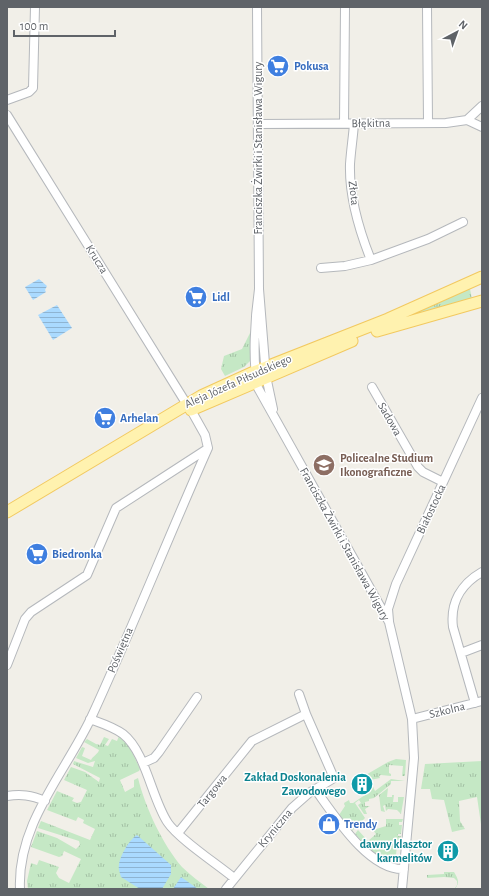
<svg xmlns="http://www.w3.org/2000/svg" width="489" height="896" font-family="'Alegreya Sans',sans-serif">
	<defs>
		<pattern id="grass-tufts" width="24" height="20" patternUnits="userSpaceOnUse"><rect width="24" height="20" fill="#c5e8c5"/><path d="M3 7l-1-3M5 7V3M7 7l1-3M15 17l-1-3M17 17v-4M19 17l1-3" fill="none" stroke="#a3c0a4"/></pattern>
		<pattern id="water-rules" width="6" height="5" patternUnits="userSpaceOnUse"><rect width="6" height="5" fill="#aadaff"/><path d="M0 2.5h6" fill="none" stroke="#8eb4d2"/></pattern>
	</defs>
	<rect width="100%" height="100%" fill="#f1efe8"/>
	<path fill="url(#grass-tufts)" d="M470,289L472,299L406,316Z
		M251,331V360L244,367L225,376L221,369L224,356L242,349Z
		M119,736L129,745L140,769L139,771L120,780L125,792L134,787V780L138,778C145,807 163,845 182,867C190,875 200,882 209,889H28L27,881L31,863L37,865L39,860L59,867L56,873L59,878L69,883L81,859L64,851L62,856L59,857L31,847L37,831L57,838L76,849L80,845L79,841L38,828L41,821L90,840L95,829L83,823L84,820L78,817L76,821L47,810L57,791L74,798L72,801L77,803L81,802L87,790L64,780L71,767L85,772L99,782L100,778L73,764L74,761L93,767L95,761L88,763L76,758L82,747L85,748L82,756L91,760C93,756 98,754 99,750L84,742L87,739L96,744L100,745L104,737L109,739L105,745L108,746L112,739L117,741Z
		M396,759L406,760L405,776H402L403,766L389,765V773L391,774V776L381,775L379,776L380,778L370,780L375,791L391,779L405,781H391V784L374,798L369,799V801L365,802V806H370L365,809L367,814H364L358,805L361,803L359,800L355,803L365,818L352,831L339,815L345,806L344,803L349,800L350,803H353L371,791L364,776L388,762Z
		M482,761V831L477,797L459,801L460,821L465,829L452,832L444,800L432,799L430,789H421L425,764Z
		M388,788L387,797H392V795H394L393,802H398V797H404L401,814L397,810L388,809L386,811L385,805L383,806L385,812L381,811L379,795Z
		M386,819H403L402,822H399V825H402L401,834H398V836H401L400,844L397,845L395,865L376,856L355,834L358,830L368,841L376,834L373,830L386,826Z
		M444,872H454C458,879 460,882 455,889H446L455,888L457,885V881L454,878L444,877L427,878V875L444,874Z"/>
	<path fill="url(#water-rules)" d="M39,279L47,286L45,290L46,292L33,300L25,287Z
		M57,305L72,328L53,340L38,315Z
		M137,835L171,865V874L162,889H140L121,877C120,873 118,869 119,865C120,856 129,840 137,835Z
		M181,877L198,889H173Z"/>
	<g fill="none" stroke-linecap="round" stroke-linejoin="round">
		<g stroke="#b5b8bc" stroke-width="10">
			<path id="minor" d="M257,7L259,289L266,376L273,409
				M427,7L428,122
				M7,100L29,92L33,88L35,7
				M7,115L186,403
				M467,120L482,106
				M344,123L345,7
				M258,124L446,123L467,120L482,127
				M354,124C353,137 351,150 350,164C349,196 359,230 371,260L428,239L463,222
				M321,268L345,266L371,260
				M259,289C255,317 252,361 258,388L389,622L412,719L414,758L402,889
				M372,387L418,467L423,472L443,482
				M389,621L388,609L396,584L482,398
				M461,653L482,645
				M7,665L25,619L31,612L87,575L116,508L207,449
				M299,694L306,714
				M475,703L453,627C450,603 461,584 482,572
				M90,719C101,723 114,727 123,734C146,752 152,800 168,823C179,839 217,864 234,878
				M412,719L482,701
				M143,763L154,758L159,752L197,697
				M315,789C334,815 369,871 404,869
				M7,796C21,794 31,795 45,801
				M178,833L252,741L306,714L334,778L309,793L292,808L226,889
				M20,889C17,824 65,773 91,718C132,629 168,538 208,448L205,435L191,410"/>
		</g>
		<g stroke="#f2c960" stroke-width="13">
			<path id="major" d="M377,331L482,301
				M191,410L352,341
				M7,512L201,396L256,371L388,319L482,277"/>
		</g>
		<use href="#minor" stroke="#fff" stroke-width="8"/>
		<use href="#major" stroke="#fff2af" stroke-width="11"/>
	</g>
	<defs>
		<g id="supermarket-disc" transform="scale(1.15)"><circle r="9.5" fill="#3f7fe0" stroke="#fff"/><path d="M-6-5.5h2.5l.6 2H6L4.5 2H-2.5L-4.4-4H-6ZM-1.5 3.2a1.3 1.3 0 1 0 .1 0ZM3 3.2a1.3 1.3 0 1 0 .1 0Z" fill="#fff"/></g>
		<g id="university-disc" transform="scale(1.15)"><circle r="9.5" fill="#8d6e63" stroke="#fff"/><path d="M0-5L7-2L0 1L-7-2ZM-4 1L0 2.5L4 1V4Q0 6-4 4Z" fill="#fff"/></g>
		<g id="building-disc" transform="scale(1.15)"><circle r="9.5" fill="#0f9aa8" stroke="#fff"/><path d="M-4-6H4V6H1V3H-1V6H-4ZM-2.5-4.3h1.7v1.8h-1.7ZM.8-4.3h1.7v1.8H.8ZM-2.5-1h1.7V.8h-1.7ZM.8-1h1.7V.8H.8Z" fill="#fff"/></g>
		<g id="shop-disc" transform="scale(1.15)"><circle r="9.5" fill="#3f7fe0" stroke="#fff"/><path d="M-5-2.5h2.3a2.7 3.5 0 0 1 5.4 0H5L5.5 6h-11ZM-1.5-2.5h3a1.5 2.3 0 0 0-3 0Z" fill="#fff"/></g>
	</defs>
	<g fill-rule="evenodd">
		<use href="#supermarket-disc" x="278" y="66"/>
		<use href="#supermarket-disc" x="196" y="297"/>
		<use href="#supermarket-disc" x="105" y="418"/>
		<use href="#university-disc" x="324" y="465"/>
		<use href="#supermarket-disc" x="37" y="554"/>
		<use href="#building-disc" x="362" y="784"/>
		<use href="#shop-disc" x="329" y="824"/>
		<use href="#building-disc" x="448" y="851"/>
	</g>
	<g text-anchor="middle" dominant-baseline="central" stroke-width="3" stroke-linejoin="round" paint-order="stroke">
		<g font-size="12" font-weight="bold" fill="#366cbe" stroke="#fff" text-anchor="start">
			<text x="294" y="66">Pokusa</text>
			<text x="212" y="297">Lidl</text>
			<text x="120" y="418">Arhelan</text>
			<text x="52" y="554">Biedronka</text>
			<text x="344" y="824">Trendy</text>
		</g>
		<g font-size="12" fill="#5f6368" stroke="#fff">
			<text transform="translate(371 123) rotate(-1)">Błękitna</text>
			<text transform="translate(258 148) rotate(-90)">Franciszka Żwirki i Stanisława Wigury</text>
			<text transform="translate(354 193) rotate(83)">Złota</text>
			<text transform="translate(97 259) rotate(58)">Krucza</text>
			<text transform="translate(238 381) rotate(-24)">Aleja Józefa Piłsudskiego</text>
			<text transform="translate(390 419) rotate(60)">Sadowa</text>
			<text transform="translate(431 509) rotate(-65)">Białostocka</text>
			<text transform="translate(345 544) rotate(61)">Franciszka Żwirki i Stanisława Wigury</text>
			<text transform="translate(120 650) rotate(-67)">Poświętna</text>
			<text transform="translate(447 710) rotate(-14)">Szkolna</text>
			<text transform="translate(212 791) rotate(-51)">Targowa</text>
			<text transform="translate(275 828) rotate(-50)">Kryniczna</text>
		</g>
		<g font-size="12" font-weight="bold" fill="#785e54" stroke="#fff" text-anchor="start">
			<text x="340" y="458">Policealne Studium<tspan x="340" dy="14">Ikonograficzne</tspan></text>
		</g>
		<g font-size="12" font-weight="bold" fill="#0d838f" stroke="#fff" text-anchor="end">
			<text x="346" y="777">Zakład Doskonalenia<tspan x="346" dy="14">Zawodowego</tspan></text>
			<text x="432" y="844">dawny klasztor<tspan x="432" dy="14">karmelitów</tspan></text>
		</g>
	</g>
	<rect width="489" height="896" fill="none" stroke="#5f6368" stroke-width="16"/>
	<g transform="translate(457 32) rotate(41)" stroke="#ffffff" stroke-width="3" paint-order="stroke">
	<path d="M0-3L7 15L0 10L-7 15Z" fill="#5f6368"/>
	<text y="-6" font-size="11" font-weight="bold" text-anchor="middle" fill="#5f6368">N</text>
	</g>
	<path d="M14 30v6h101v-6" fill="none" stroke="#5f6368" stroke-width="2"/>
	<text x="20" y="30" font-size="12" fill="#5f6368" stroke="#ffffff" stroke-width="3" paint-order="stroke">100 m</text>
</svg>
